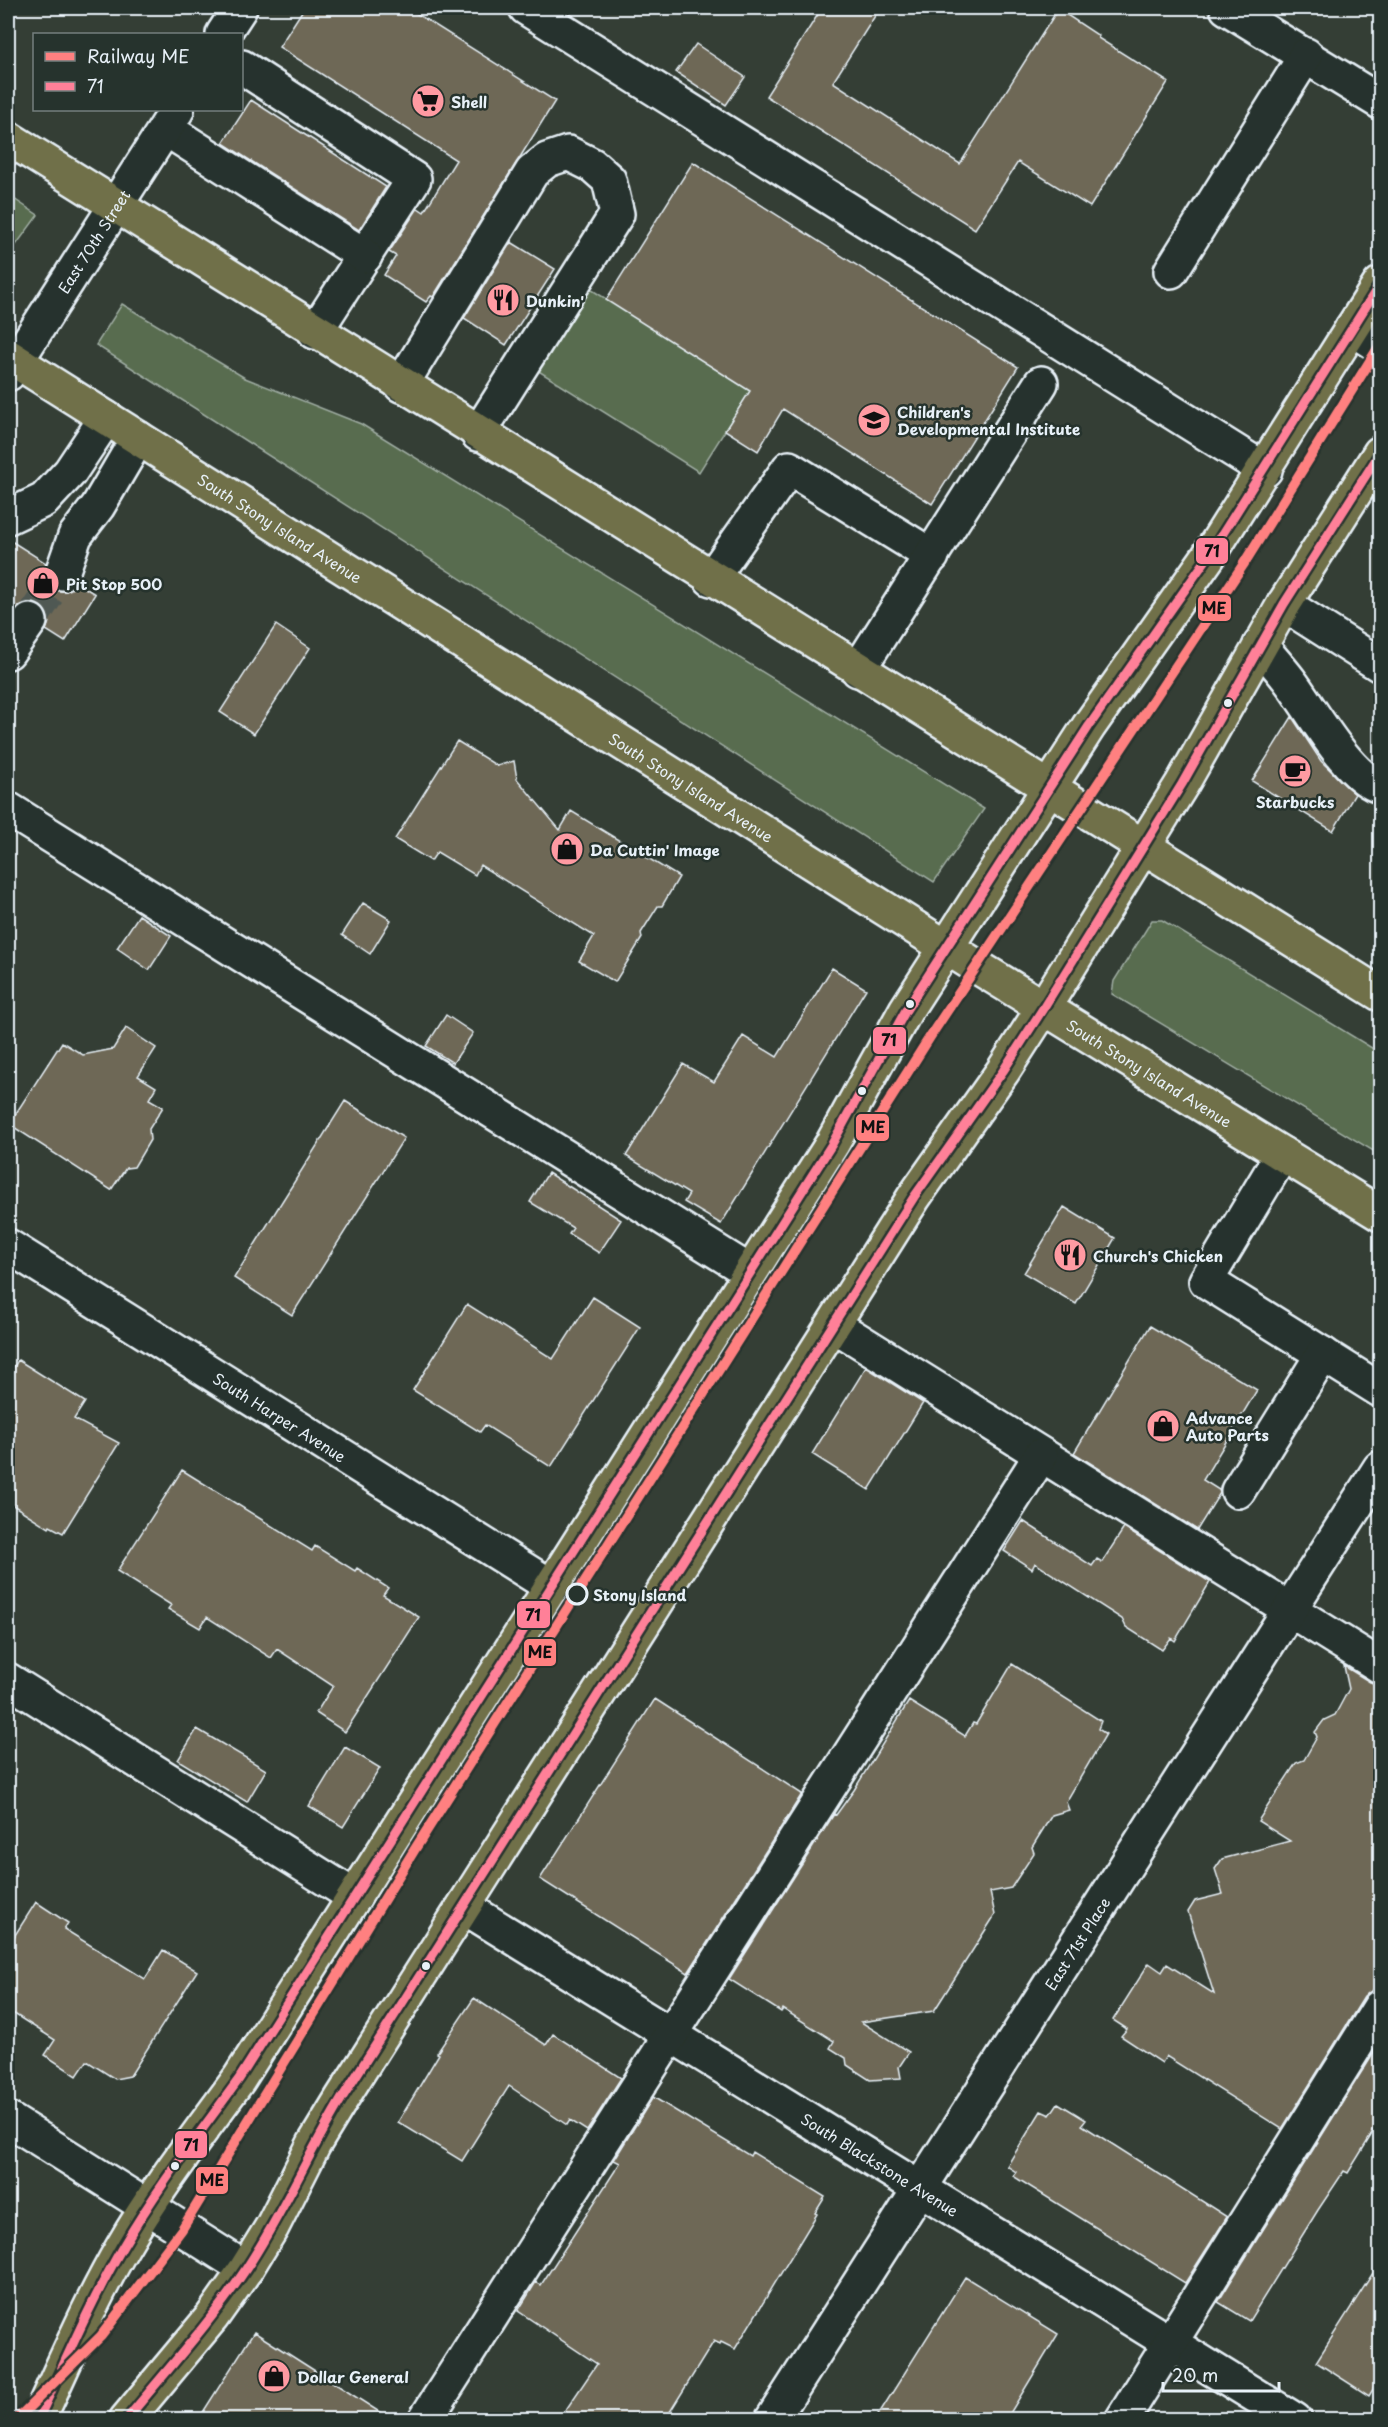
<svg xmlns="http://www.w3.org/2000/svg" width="1388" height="2427" font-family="'Playpen Sans',sans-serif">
	<rect width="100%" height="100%" fill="#343e35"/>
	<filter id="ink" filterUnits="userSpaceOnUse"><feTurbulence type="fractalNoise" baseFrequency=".0167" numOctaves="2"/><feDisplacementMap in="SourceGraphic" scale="12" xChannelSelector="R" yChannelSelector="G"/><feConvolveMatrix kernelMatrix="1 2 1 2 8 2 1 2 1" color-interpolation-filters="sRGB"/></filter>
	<g filter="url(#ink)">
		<path fill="#596c4f" stroke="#a0aea4" stroke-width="1.5" d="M8,195L38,215L8,256Z
			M589,288L750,391L699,472L537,370Z
			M122,304L245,378L361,424L984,809L934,882L96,345Z
			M1152,920H1162L1380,1053V1155L1112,994L1114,981Z"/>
		<path fill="#6e6856" stroke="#e8f1f8" stroke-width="1.5" d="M304,8H408L555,101L433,297L431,296L426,302L384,275L396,256L389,252L418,208L424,212L456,160L279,47Z
			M822,8H880L833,82L960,164L1058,9L1099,36L1098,38L1168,82L1090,207L1018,162L975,229L766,96Z
			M696,44L745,77L726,105L676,72Z
			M251,100L386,187L359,230L223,143Z
			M693,162L1018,367L932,504L783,409L758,451L725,430L750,391L606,300Z
			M511,242L555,269L506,345L464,318Z
			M8,539L46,563L44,577L47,585L55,590L66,591L77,583L95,594L65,642L46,630L49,622L47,614L40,605L32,602L23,604L14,611L8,606Z
			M276,625L310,648L254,734L220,712Z
			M1292,717L1321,761L1355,794L1333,831L1252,781Z
			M457,741L497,766L514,761L517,779L560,830L571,811L679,877L662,906H658L641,933L642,938L615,982L579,961L594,936L480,865L475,875L437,852L431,861L395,839Z
			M363,903L391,920L370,954L342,935Z
			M139,915L171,936L149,970L117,948Z
			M832,968L866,989L721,1224L684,1202L689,1194L626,1156L683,1064L714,1082L743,1036L777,1057Z
			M446,1015L473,1033L453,1063L426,1046Z
			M126,1028L156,1048L138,1076L156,1087L149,1099L163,1107L149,1129L150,1140L134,1167L126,1168L111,1190L9,1124L62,1042L83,1055L113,1049Z
			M345,1101L404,1138L292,1315L234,1278Z
			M548,1173L621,1220L599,1253L569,1234L573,1228L530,1202Z
			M1064,1207L1115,1238L1076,1304L1024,1273Z
			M593,1297L640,1327L551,1467L485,1425L480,1432L413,1390L467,1304L553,1359Z
			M1150,1326L1257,1390L1203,1480L1219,1490L1220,1493L1197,1530L1074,1453Z
			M18,1360L85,1402L74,1419L119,1443L63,1533L50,1526L49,1528L8,1502V1378Z
			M866,1367L923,1403L869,1490L812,1454Z
			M182,1470L312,1551L315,1546L355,1571L357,1568L388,1588L383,1595L419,1617L345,1732L316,1713L333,1686L277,1649L271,1658L207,1617L200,1628L168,1609L171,1605L117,1571Z
			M1023,1521L1092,1566L1097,1559L1102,1562L1124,1528L1210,1582L1175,1641L1171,1638L1162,1650L1126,1627L1122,1619L1035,1563L1032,1569L1004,1551Z
			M1012,1664L1101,1721L1098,1729L1106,1734L1066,1802L1069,1810L1052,1815L1032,1847L1034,1853L1011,1888L990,1892L995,1915L934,2011L861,2022L909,2052L899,2067L901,2078L870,2080L847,2065L846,2058L830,2048L834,2041L783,2009L781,2012L729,1979L834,1814L836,1815L854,1790L909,1701L965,1736L973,1723L976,1724Z
			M1344,1666L1370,1682L1380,1685V1978L1373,1990L1364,1997L1282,2129L1166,2056L1162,2063L1121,2036L1127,2029L1113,2020L1149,1963L1162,1972L1167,1964L1214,1994L1188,1912L1195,1901L1223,1894L1215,1869L1222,1859L1290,1841L1258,1821L1296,1763L1304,1760L1317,1737L1315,1732L1324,1720L1335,1715L1349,1689Z
			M655,1699L802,1794L688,1973L540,1879Z
			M197,1729L266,1770L247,1802L178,1760Z
			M345,1747L380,1768L343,1827L309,1806Z
			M36,1902L68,1923L64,1929L145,1979L163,1950L197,1971L130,2076L115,2079L87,2061L77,2076L45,2055L55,2040L8,2010V1946Z
			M474,1998L546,2045L553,2034L621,2078L587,2131L570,2120L567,2125L509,2086L462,2161L398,2122L439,2054L437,2053Z
			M1377,2047L1380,2049V2121L1348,2173L1344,2171L1318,2210L1249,2321L1218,2302Z
			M653,2097L750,2156L752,2152L825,2197L815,2213L817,2214L735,2349L721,2342L720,2344L714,2341L665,2420H559L597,2364L518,2311L536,2282L541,2285L620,2163L614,2160Z
			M1058,2103L1086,2120L1082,2125L1227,2217L1185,2283L1013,2176L1016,2172L1007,2166L1041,2111L1050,2115Z
			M1380,2262V2378L1369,2396L1316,2362Z
			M965,2277L1058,2334L1006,2420H875Z
			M254,2332L392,2420H198Z"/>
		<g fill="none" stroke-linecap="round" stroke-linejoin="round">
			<path stroke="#4f5952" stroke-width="33" stroke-dasharray="33 16" stroke-linecap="butt" d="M30,621L62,573"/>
			<g stroke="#e8f1f8" stroke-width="38">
				<g id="minor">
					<path d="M526,8L1265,470"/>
					<path d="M1227,8L1380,102"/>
					<path d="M223,34L240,8"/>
					<path d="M242,67L414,179L315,332"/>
					<path d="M166,129L365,256"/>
					<path d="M1171,271L1306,55"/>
					<path d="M1352,328L1380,346"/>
					<path id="s1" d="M8,374L177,110"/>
					<path d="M401,385L532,172L547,160L568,153L592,165L609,180L617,214L478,434"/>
					<path d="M8,517L44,500L70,472L106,418"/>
					<path d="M62,573L75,536L98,506L138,438"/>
					<path d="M711,579L789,468L932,556"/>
					<path d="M1284,604L1380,665"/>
					<path d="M1260,645C1270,657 1281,669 1290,681C1310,707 1349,779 1380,786"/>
					<path d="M8,652L30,621"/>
					<path d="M858,670L1041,383"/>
					<path d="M8,809L750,1272"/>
					<path d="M1282,1154L1206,1281L1380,1390"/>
					<path id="s2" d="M8,1246L552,1587"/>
					<path d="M834,1325L1380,1666"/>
					<path d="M1238,1491L1323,1354"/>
					<path d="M8,1680L355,1897"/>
					<path id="s3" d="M464,1907L1295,2420"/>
					<path d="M8,2119L246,2269"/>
					<path d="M425,2420L1041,1455"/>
					<path id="s4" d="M772,2420L1380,1468"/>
					<path d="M1122,2420L1380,2007"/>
				</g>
			</g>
			<g stroke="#e8f1f8" stroke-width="38">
				<path id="major" d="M38,2420C65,2362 90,2303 122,2248C156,2189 199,2134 239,2079L832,1144L906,1010L1089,726L1208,557L1380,284
					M126,2420L212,2317L246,2269L272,2227L314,2144L342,2098L914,1197L1003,1071L1044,1007L1182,784L1284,604L1380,453"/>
			</g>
			<g stroke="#e8f1f8" stroke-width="38">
				<g id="highway">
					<path d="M8,138L1380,994"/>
					<path id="s5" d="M8,356L976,966L1380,1214"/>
				</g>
			</g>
			<use href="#minor" stroke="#26332d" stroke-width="33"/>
			<use href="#major" stroke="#70704a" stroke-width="33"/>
			<use href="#highway" stroke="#70704a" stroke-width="33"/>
			<g stroke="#26332d" stroke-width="14">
				<path id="bus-1" d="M38,2420C65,2362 90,2303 122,2248C157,2188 199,2134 239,2079L832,1144L906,1010L1089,726L1208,557L1380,284
					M126,2420C167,2370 210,2323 246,2269C282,2215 308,2154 342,2098L914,1197L1003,1071L1044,1007L1182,784L1284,604L1380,453"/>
			</g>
			<use href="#bus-1" stroke="#ff8098" stroke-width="9"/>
			<g stroke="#26332d" stroke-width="15">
				<path id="rail-1" d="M16,2420L101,2336L182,2229L415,1849L935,1029L1243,565L1380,345"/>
			</g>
			<use href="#rail-1" stroke="#ff8080" stroke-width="10"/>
		</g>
	</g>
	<defs>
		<g id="supermarket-disc" transform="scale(1.725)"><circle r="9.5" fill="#ff9aa2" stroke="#26332d"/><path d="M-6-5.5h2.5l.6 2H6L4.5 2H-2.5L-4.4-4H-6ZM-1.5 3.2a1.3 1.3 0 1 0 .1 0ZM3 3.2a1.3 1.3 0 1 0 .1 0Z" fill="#111"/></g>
		<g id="restaurant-disc" transform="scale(1.725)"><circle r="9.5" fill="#ff9aa2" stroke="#26332d"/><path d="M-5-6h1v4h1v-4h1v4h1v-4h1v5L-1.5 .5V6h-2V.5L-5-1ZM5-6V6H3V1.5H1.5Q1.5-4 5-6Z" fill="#111"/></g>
		<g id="school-disc" transform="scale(1.725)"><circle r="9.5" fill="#ff9aa2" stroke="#26332d"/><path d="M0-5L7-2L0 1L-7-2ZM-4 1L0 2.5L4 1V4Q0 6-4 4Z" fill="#111"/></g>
		<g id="shop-disc" transform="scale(1.725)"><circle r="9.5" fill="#ff9aa2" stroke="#26332d"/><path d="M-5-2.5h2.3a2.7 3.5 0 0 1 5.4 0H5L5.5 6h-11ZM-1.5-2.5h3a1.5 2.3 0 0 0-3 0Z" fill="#111"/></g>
		<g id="cafe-disc" transform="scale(1.725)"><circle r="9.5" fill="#ff9aa2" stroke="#26332d"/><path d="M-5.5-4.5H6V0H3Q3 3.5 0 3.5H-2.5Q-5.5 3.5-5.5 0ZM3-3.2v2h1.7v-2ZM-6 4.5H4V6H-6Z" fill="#111"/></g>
	</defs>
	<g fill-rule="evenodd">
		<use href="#supermarket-disc" x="428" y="101"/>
		<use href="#restaurant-disc" x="503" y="300"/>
		<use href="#school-disc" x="874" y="420"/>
		<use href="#shop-disc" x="43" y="583"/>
		<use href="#cafe-disc" x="1295" y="771"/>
		<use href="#shop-disc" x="567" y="849"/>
		<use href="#restaurant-disc" x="1070" y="1255"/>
		<use href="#shop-disc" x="1163" y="1426"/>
		<use href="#shop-disc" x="274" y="2376"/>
	</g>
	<g fill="#e8f1f8" stroke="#26332d" stroke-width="2">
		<circle cx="1228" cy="703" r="5"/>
		<circle cx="910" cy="1004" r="5"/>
		<circle cx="862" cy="1091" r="5"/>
		<circle cx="426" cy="1966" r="5"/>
		<circle cx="175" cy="2166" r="5"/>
	</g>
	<circle fill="#26332d" stroke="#e8f1f8" stroke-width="3" cx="577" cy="1594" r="10"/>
	<g text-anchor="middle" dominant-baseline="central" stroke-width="5" stroke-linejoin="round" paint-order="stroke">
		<g font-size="15" font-weight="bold" fill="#e8f1f8" stroke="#26332d" text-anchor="start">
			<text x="451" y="101">Shell</text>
			<text x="526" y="300">Dunkin'</text>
			<text x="897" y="411">Children's<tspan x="897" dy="17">Developmental Institute</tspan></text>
			<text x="66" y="583">Pit Stop 500</text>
			<text x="1295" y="801" text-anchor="middle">Starbucks</text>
			<text x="590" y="849">Da Cuttin' Image</text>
			<text x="1093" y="1255">Church's Chicken</text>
			<text x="1186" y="1417">Advance<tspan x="1186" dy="17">Auto Parts</tspan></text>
			<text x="297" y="2376">Dollar General</text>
		</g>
		<g font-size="15" fill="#e8f1f8" stroke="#26332d">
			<text stroke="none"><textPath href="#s1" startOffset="158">East 70th Street</textPath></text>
			<text stroke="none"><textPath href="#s5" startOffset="322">South Stony Island Avenue</textPath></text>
			<text stroke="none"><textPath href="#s5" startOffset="808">South Stony Island Avenue</textPath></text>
			<text stroke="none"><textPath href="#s5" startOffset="1348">South Stony Island Avenue</textPath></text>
			<text stroke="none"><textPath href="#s2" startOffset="321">South Harper Avenue</textPath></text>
			<text stroke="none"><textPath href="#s4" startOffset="566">East 71st Place</textPath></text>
			<text stroke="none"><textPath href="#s3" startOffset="489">South Blackstone Avenue</textPath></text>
		</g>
		<g font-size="15" font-weight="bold" fill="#e8f1f8" stroke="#26332d" text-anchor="start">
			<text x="593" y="1594">Stony Island</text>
		</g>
	</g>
	<g stroke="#26332d" stroke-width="2">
		<rect x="1195" y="537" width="34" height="28" rx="6" fill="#ff8098"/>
		<rect x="1197" y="594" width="35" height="28" rx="6" fill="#ff8080"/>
		<rect x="872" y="1026" width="35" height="29" rx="6" fill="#ff8098"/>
		<rect x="855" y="1113" width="35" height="29" rx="6" fill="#ff8080"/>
		<rect x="516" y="1600" width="35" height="29" rx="6" fill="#ff8098"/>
		<rect x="523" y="1638" width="34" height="29" rx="6" fill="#ff8080"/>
		<rect x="174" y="2130" width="34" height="29" rx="6" fill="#ff8098"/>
		<rect x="195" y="2166" width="34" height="29" rx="6" fill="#ff8080"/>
	</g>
	<g font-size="16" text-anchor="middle" font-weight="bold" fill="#111">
		<text x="1212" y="557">71</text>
		<text x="1214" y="614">ME</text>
		<text x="889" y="1046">71</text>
		<text x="873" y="1133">ME</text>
		<text x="533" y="1621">71</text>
		<text x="540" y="1658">ME</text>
		<text x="191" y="2151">71</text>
		<text x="212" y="2186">ME</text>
	</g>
	<rect width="1388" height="2427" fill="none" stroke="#26332d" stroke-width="30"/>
	<rect x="15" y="15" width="1358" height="2397" fill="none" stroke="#e8f1f8" stroke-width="2" filter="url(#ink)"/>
	<rect x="33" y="33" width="210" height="78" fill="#26332d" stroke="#747f7e" stroke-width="1.5"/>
	<rect x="45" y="52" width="30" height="9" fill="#ff8080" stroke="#747f7e" stroke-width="1.5"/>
	<text x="87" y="63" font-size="18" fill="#e8f1f8">Railway ME</text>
	<rect x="45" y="82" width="30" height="9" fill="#ff8098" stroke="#747f7e" stroke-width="1.5"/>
	<text x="87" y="93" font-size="18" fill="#e8f1f8">71</text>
	<path d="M1163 2382v9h116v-9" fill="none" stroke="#e8f1f8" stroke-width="3"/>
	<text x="1172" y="2382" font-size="18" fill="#e8f1f8" stroke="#26332d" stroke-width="4.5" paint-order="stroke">20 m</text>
</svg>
